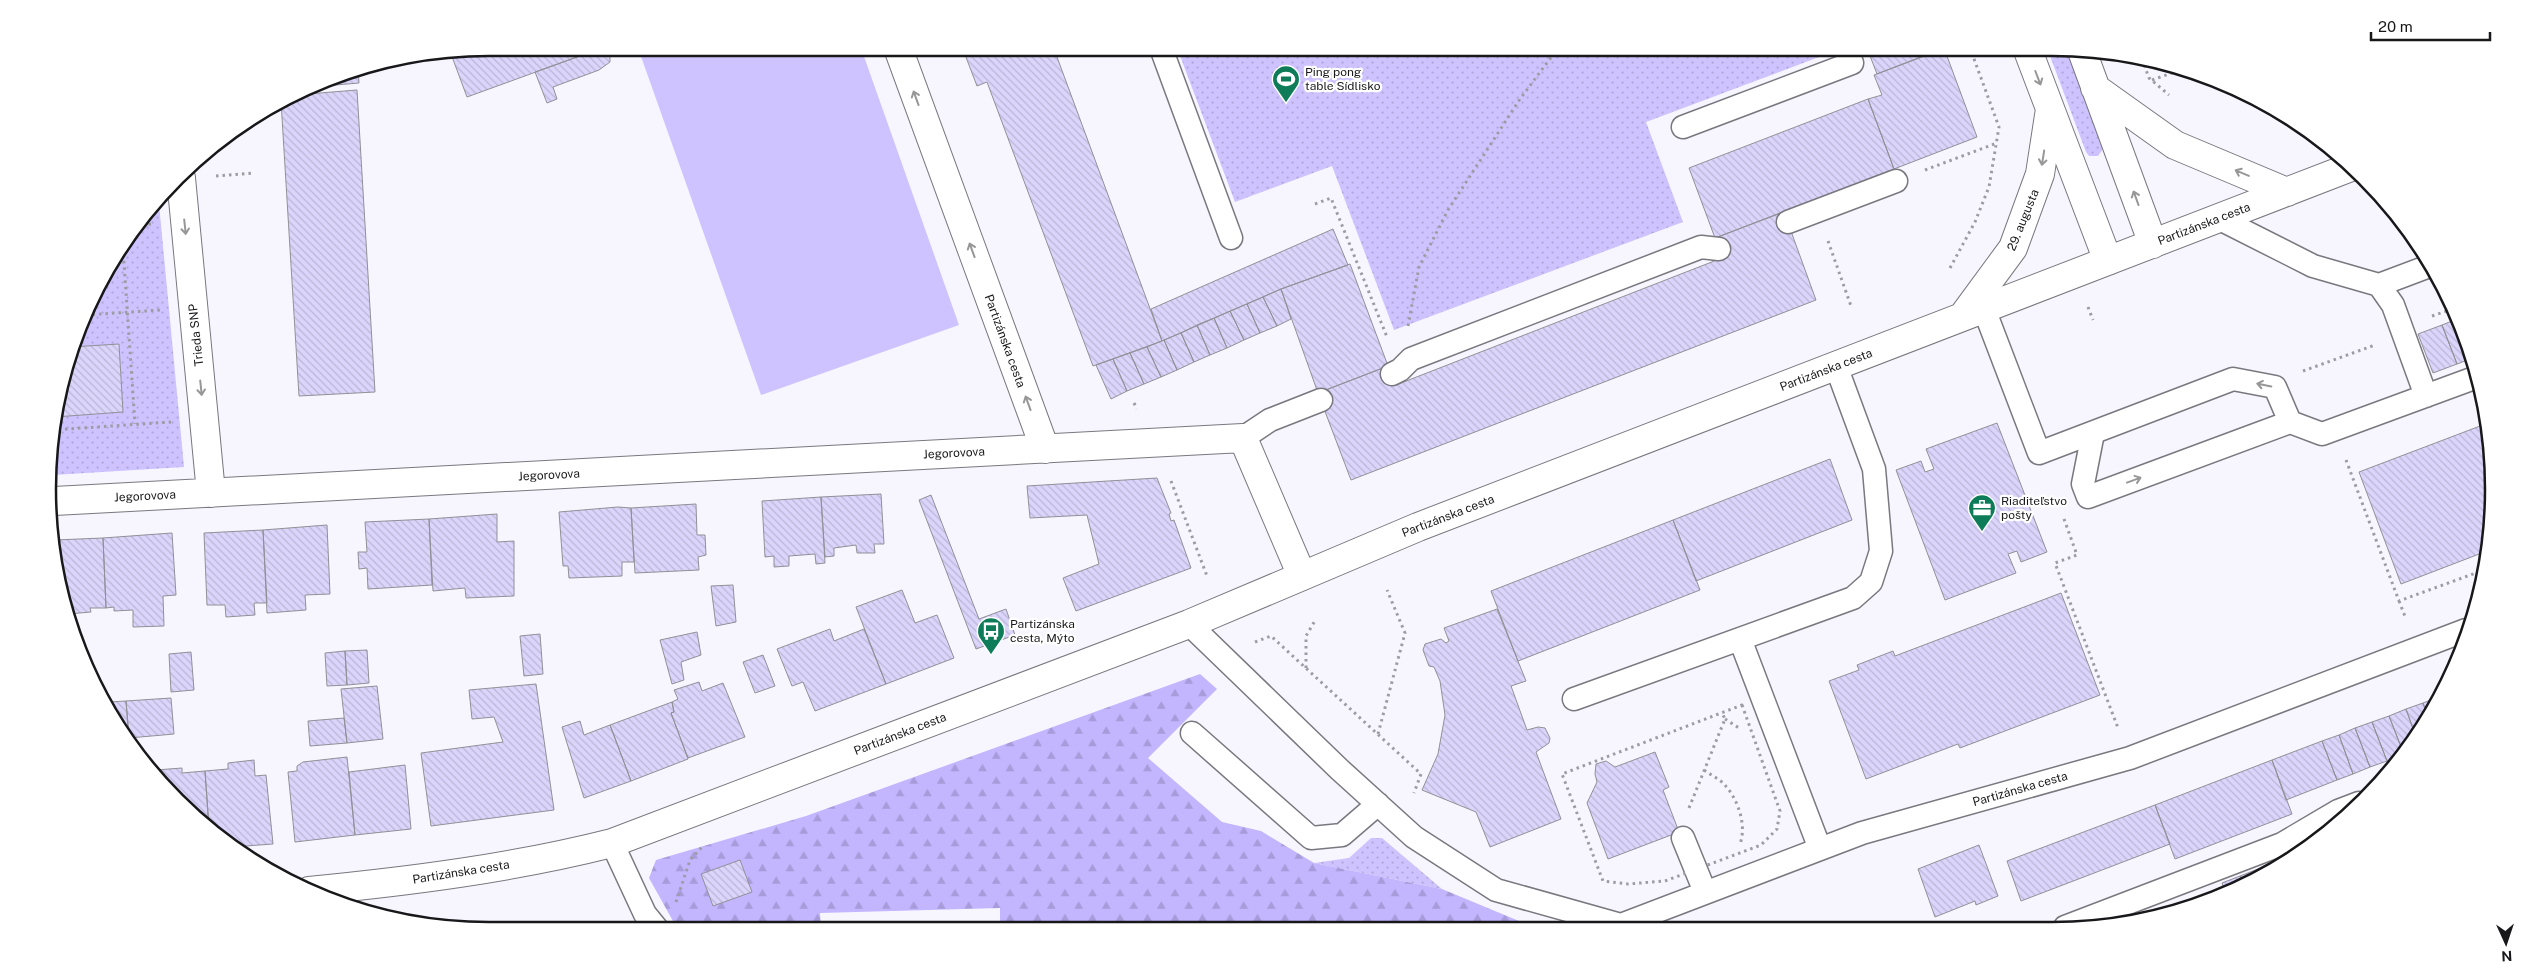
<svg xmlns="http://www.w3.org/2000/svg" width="2541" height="978" font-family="'Public Sans',sans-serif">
	<defs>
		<pattern id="grass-dots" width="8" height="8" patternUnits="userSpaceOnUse" patternTransform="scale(1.25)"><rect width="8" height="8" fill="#cec3ff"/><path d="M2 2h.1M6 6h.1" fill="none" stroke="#b0a7da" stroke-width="1.8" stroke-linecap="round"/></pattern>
		<pattern id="forest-firs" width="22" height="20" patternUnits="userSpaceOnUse" patternTransform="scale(1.25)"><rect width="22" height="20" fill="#c3b5fe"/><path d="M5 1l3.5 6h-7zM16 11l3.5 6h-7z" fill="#a79bd9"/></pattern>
		<pattern id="building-back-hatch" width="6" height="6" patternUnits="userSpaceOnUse" patternTransform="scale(1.25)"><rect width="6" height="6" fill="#dbd5fb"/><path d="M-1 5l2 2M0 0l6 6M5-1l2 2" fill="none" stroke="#bbb6d7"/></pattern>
	</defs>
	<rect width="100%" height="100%" fill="#f7f6fe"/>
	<path fill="url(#grass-dots)" d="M1194,48H1824L1827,54L1646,122L1683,222L1394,330L1332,166L1235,202L1179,53Z
		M2047,48L2066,49L2100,140L2103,149L2098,156H2089L2086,152Z
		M159,204L184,467L53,475L51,431L71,347L107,269Z
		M1371,838H1382L1442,889L1314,863L1349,858Z"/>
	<path fill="url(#forest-firs)" d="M1200,674L1217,689L1148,758L1222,822L1261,831L1314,863L1442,889L1519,921L1558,928L1000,929V908L820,913L821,930H678L649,878L656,860L806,816Z"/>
	<path fill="#cec3ff" d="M638,48H861L959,325L761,395Z"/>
	<path fill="url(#building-back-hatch)" stroke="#919097" d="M489,48H602L467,97L451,54Z
		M602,48H610V62L599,70L553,87L557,99L547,103L535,72Z
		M977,48H1065L1067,54L1057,57L1162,341L1093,366L987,82L977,86L964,52Z
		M1867,48H1946L1877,74Z
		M1944,48L1977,137L1894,169L1868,99L1882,95L1874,75Z
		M358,69L359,83L312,87L347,71Z
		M357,90L375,392L299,396L281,101L295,95Z
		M1868,99L1894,169L1715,238L1689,168Z
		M1784,212L1816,300L1351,480L1318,393L1388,366L1396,385L1722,258L1715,238Z
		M1333,229L1348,265L1281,289L1162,341L1151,309Z
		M1350,264L1388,366L1318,393L1281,289Z
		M1281,289L1291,319L1277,326L1263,297Z
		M1263,297L1277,326L1260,333L1247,304Z
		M1247,304L1260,333L1244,340L1230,311Z
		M1230,311L1244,340L1227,348L1214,318Z
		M1214,318L1227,348L1210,355L1197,325Z
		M2457,319L2473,358L2457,364L2442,325Z
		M1197,325L1210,355L1194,362L1181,333Z
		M2442,325L2457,364L2433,373L2418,334Z
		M1181,333L1194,362L1177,370L1164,340Z
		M1164,340L1177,370L1161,377L1147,347Z
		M119,344L123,412L55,417L71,347Z
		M1147,347L1161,377L1144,384L1130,353Z
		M1130,353L1144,384L1127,391L1113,359Z
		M1113,359L1127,391L1111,399L1096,365Z
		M1997,423L2047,552L2021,562L2017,551L2008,554L2016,573L1945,600L1896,470L1921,461L1925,472L1934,469L1926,449Z
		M2488,423L2493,518L2487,551L2401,584L2359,472Z
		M1830,459L1852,520L1696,581L1673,520Z
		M1157,478L1171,513L1169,514L1171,521L1174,520L1191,568L1076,611L1063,578L1099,564L1087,515L1030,518L1027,486Z
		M881,494L884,544H874L875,553H857L856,545L834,548V556L825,557L821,497Z
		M931,495L979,619L1006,609L1015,635L976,649L919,500Z
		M821,497L825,563L816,564L815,554L789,556V566L774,567V556L765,557L762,501Z
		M696,504L697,535H705L706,555L698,557L699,570L635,573L631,508Z
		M618,507L631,508L634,562H622V576L569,578L568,566H563L559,512Z
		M497,514V542L514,541V596L466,598L465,588L433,591L429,519Z
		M429,519L432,585L368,589L367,568L359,569L358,552H367L365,522Z
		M1673,520L1700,590L1518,661L1491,591Z
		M327,525L330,594L305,595L306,610L267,613L263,530Z
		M263,530L267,603H254L255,615L226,617L225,605H207L204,533Z
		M172,533L176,595L163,596L164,626L133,627V610L114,611V607L106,608L103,538Z
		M103,538L106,608H90L91,612L68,614L56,575L55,540Z
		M733,585L736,622L716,626L711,586Z
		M902,590L915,623L937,615L954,658L886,684L856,607Z
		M2061,593L2100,695L1960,748L1958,744L1866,779L1829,681L1859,670L1857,665L1893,651L1895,656Z
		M1497,609L1526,681L1511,686L1527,730L1538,727L1545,728L1550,738L1549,743L1536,752L1561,819L1490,847L1476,812L1422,790L1438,754L1445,715L1440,681L1434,667L1429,666L1423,650L1425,644L1441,639L1446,643L1449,641L1444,628Z
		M830,629L834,641L864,629L886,684L815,711L803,682L792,686L777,649Z
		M697,632L701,655L681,662L684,680L672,684L660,640Z
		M540,634L543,674L524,676L520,636Z
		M367,650L369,683L347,685L345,651Z
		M345,651L347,685L327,686L325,653Z
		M191,652L194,690L171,692L169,654Z
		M763,655L775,686L755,693L743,662Z
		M699,682L702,691L723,683L745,737L688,758L671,713L674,712L672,702L678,699L674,690Z
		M536,684L554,810L431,826L421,753L503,742L494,717L472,719L469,690Z
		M377,686L383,739L347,743L341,689Z
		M171,698L174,734L129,738L126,701Z
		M2436,698L2428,716L2423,703Z
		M126,701L129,738H125L109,710L108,702Z
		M672,702L674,712L671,713L688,759L631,781L610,725Z
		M2423,703L2428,716L2416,737L2406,709Z
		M2406,709L2416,737L2403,752L2389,716Z
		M2389,716L2403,752L2400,756L2387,761L2372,722Z
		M344,718L347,743L310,746L308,721Z
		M580,721L584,735L610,725L631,781L584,798L562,727Z
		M2372,722L2387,761L2370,767L2355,728Z
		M2355,728L2370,767L2353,774L2339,735Z
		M2339,735L2353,774L2337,780L2322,741Z
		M2322,741L2337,780L2286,800L2272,760Z
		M1655,752L1669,787L1663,790L1679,832L1608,859L1587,803L1597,782L1595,774L1596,764L1606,761L1615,767Z
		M347,757L355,835L295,842L288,772L297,771V766L303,762Z
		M254,760L255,776L266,775L273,844L232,847L220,839L209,828L205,771L228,769V763Z
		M2272,760L2292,814L2175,859L2155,805Z
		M405,765L411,829L355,835L349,772Z
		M182,768V773L205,771L209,828L156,770Z
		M2155,805L2170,844L2021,901L2007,861Z
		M1979,845L1998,896L1976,905L1975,901L1935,917L1918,869Z
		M740,860L752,892L713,906L701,874Z
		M2276,863L2277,865L2260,876L2258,869Z
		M2258,869L2260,876L2243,886L2240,876Z
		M2240,876L2243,886L2225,892L2222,883Z"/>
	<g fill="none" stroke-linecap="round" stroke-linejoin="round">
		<g stroke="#79787f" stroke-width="25">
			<path id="lane" d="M1161,48L1231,238
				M1683,127L1852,63L1846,48
				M2218,218L2313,266L2379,285L2432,265
				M1788,222L1896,181
				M2379,285L2393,305L2426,396
				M1984,309L2039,453L2233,379L2275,387L2290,422
				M1392,374L1400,370L1411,359L1701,247L1719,249
				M2093,433L2083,484L2088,497L2290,422L2322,434L2477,377
				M1243,438L1270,420L1321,400
				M1189,624L1339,769L1414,837L1496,890L1621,925L1862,833L2130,758L2466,630
				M1740,639L1820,849
				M1574,699L1853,598L1871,582L1881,551L1874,469L1836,366
				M1192,733L1311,838L1342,835L1378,804
				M1683,838L1705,892
				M612,843L645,914L658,930
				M2065,927L2282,844L2338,811L2359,803"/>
		</g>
		<g stroke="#79787f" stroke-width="30">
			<path id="street" d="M898,48L1045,449
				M181,178L211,493
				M54,501L1243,438L1302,576"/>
		</g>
		<g stroke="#79787f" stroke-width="30">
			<path id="secondary" d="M2027,48L2108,261
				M2082,51L2153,244
				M2095,88L2175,145L2287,192
				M1963,316L2013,248L2040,174L2050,109
				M309,891C411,881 513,868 612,843L1189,624L1418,527L2351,167"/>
		</g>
		<path stroke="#9d9ca2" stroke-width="3" stroke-dasharray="2.5 4" stroke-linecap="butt" d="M2142,59L2149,78L2169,95
			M2152,80L2183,69
			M1925,170L1997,143
			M216,176L254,173
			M1315,204L1331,198L1387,337
			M142,225L152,224
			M1828,241L1851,306
			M123,248L135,424
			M1950,268L1975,222L1989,187L1999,127L1970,48
			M2088,307L2093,320
			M86,315L160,310
			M2432,316L2453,309
			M1408,326L1419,267L1448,210L1520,99L1558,48
			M2303,371L2375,345
			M1134,403L1137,409
			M52,430L171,422
			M2346,460L2399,601L2484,570
			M1171,481L1207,576
			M2064,519L2077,555L2055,563L2118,728
			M2399,601L2406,619
			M1255,642L1271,636L1421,774L1414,793
			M1306,668V636L1316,619
			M1742,705L1780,811L1777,829L1761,845L1665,881L1628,884L1603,881L1562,774Z
			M1725,719L1739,728
			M1378,734L1405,633L1387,590
			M1704,770C1711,775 1719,779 1724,784C1738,799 1747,825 1740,844
			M1689,808L1725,719L1722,713
			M676,902L690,860L702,847"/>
		<use href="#lane" stroke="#fff" stroke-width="22"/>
		<use href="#street" stroke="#fff" stroke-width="28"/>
		<use href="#secondary" stroke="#fff" stroke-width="28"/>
	</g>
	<defs><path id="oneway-shaft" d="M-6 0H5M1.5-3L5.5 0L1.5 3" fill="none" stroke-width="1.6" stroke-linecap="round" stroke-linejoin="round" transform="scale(1.25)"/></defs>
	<g stroke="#979798">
		<use href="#oneway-shaft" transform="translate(2038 78) rotate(69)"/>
		<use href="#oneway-shaft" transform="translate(916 98) rotate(-110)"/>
		<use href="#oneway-shaft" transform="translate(2043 158) rotate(99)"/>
		<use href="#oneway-shaft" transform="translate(2242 173) rotate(-157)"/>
		<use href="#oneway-shaft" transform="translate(2136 198) rotate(-110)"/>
		<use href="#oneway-shaft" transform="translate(185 227) rotate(84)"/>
		<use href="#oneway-shaft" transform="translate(972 250) rotate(-110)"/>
		<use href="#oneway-shaft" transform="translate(2264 385) rotate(-168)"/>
		<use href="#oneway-shaft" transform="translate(201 388) rotate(84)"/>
		<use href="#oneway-shaft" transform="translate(1028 403) rotate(-110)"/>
		<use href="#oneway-shaft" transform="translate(2134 480) rotate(-20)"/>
	</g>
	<defs>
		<g id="stadium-pin" transform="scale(1.4375)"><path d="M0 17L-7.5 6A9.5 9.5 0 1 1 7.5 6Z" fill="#0e7c58" stroke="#fff"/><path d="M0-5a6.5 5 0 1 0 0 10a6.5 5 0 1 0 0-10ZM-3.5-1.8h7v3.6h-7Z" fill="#fff"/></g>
		<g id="office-pin" transform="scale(1.4375)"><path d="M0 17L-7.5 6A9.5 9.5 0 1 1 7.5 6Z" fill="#0e7c58" stroke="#fff"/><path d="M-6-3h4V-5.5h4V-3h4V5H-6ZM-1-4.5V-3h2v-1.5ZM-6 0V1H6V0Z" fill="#fff"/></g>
		<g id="bus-pin" transform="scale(1.4375)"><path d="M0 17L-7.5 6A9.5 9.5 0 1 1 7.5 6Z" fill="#0e7c58" stroke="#fff"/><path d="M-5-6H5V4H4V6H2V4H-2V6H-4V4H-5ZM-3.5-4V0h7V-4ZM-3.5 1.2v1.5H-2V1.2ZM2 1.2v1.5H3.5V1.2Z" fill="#fff"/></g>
	</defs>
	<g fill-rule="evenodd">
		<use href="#stadium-pin" x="1286" y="79"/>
		<use href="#office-pin" x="1982" y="508"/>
		<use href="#bus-pin" x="991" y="631"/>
	</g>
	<g text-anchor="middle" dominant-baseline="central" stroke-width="4.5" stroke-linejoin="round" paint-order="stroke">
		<g font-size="12" fill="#18171a" stroke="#fff" text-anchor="start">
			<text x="1305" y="72">Ping pong<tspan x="1305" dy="14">table Sídlisko</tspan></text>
			<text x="2001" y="501">Riaditeľstvo<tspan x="2001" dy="14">pošty</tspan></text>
			<text x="1010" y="624">Partizánska<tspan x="1010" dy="14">cesta, Mýto</tspan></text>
		</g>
		<g font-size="12" fill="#18171a" stroke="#fff">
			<text transform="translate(2023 220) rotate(-68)">29. augusta</text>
			<text transform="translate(2204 224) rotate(-21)">Partizánska cesta</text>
			<text transform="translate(196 335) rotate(-96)">Trieda SNP</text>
			<text transform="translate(1005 341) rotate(70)">Partizánska cesta</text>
			<text transform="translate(1826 370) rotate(-21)">Partizánska cesta</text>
			<text transform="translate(954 453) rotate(-3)">Jegorovova</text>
			<text transform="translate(549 475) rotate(-3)">Jegorovova</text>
			<text transform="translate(145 496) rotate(-3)">Jegorovova</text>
			<text transform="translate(1448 516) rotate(-21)">Partizánska cesta</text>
			<text transform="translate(900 734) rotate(-21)">Partizánska cesta</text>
			<text transform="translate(2020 789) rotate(-16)">Partizánska cesta</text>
			<text transform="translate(461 872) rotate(-9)">Partizánska cesta</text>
		</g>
	</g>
	<path d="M0 0H2541V978H0ZM489 56H2052A433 433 0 0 1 2485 489V489A433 433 0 0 1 2052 922H489A433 433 0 0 1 56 489V489A433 433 0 0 1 489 56Z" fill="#fff" fill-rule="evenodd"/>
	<path fill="none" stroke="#18171a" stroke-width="2.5" d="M489 56H2052A433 433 0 0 1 2485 489V489A433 433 0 0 1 2052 922H489A433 433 0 0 1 56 489V489A433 433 0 0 1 489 56Z"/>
	<g transform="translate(2506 943) rotate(177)" stroke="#ffffff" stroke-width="4" paint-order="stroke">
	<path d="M0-4L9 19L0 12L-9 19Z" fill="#18171a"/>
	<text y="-8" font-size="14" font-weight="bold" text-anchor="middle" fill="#18171a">N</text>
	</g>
	<path d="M2371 32v8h119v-8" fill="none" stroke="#18171a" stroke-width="2.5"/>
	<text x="2378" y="32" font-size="15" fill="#18171a" stroke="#ffffff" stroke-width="4" paint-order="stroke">20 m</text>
</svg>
